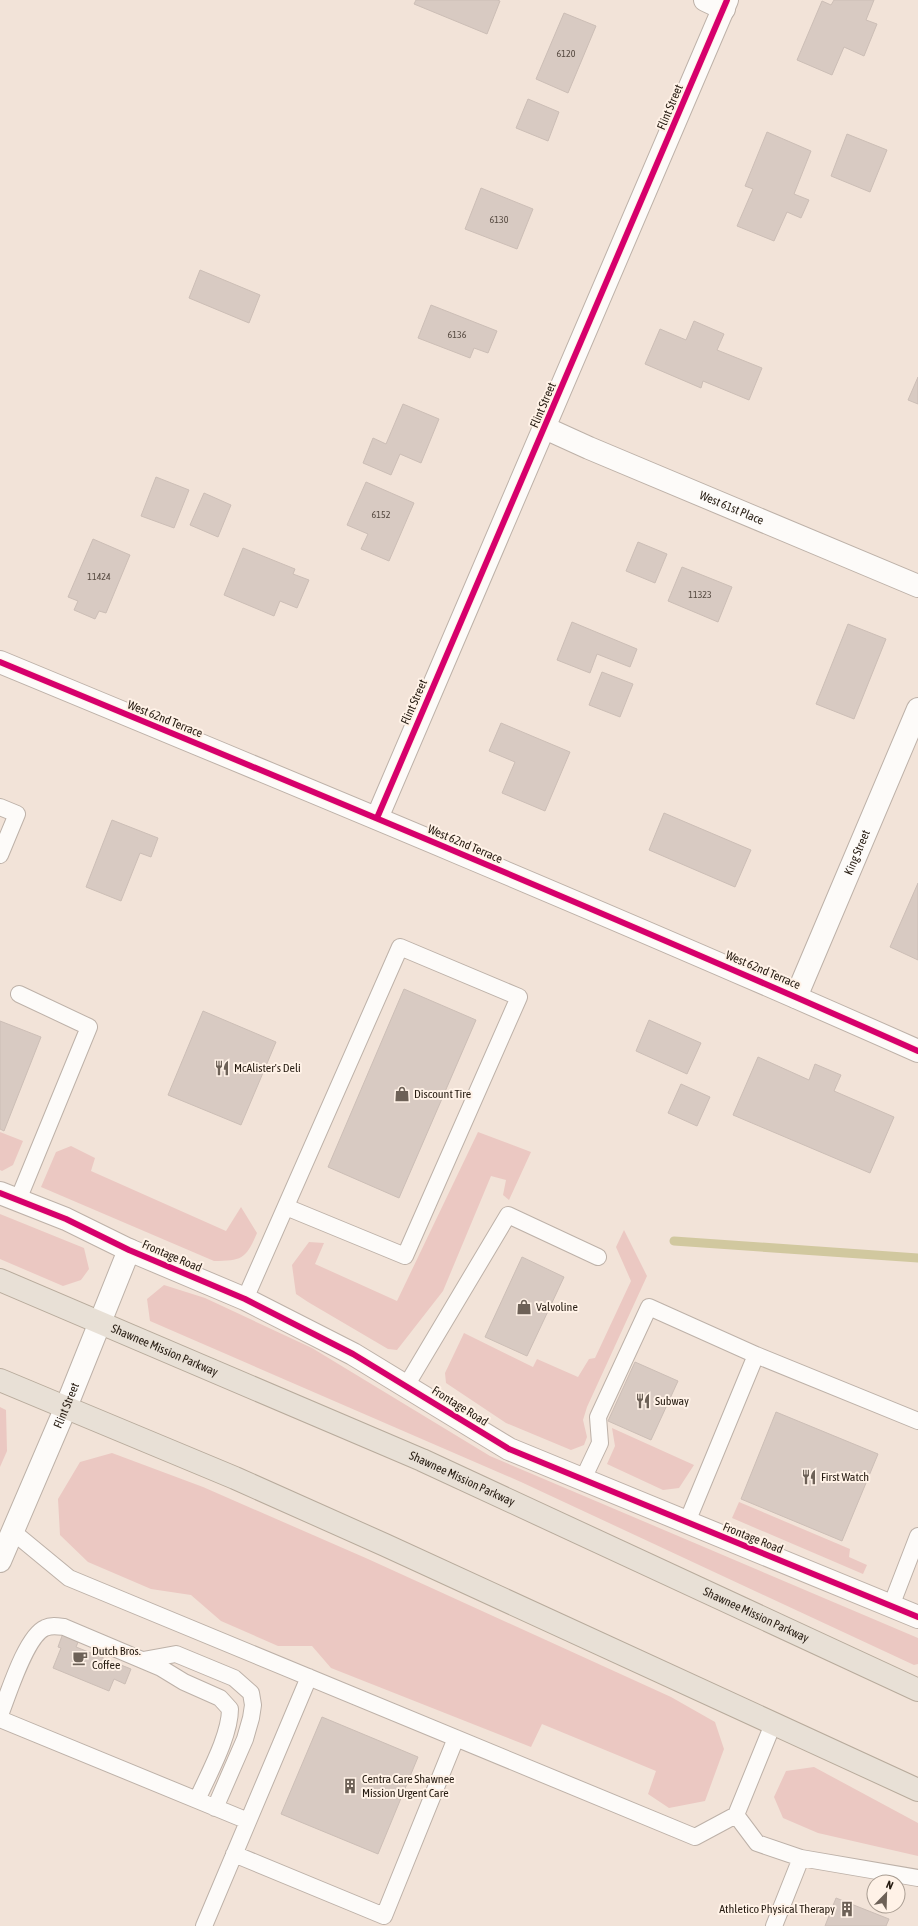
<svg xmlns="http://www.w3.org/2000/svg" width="918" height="1926" font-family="'Asap Condensed',sans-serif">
	<rect width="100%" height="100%" fill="#f2e3d8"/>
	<path fill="#ebc8c2" d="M0,1132L23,1141L13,1165L2,1171L0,1170Z
		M478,1132L531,1152L509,1200L503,1195L506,1180L491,1176L443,1291L397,1350L388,1349L308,1302L296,1294L292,1265L309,1242L324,1243L315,1264L397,1301Z
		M71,1146L95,1158L91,1171L226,1231L241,1207L257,1233C246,1259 242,1261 214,1261L41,1187L56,1152Z
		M0,1214L84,1248L89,1269L81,1280L63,1286L0,1259Z
		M624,1230L647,1276L587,1407L583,1420L587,1437L584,1445L571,1450L506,1423L446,1383L445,1373L464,1333L533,1367L537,1359L578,1377L589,1359L595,1358L631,1281L616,1247Z
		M164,1285L205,1298L312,1348L490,1456L918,1638V1664L914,1665L521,1482L150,1321L147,1299Z
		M0,1407L6,1410L7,1451L0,1467Z
		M612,1428L694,1465L679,1488L663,1490L607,1464L615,1446Z
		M112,1453L203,1487L368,1559L671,1697L715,1722L724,1749L705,1801L669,1808L648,1794L656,1771L542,1724L531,1747L331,1668L312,1646H278L221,1621L191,1595L151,1589L88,1562L60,1535L58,1499L80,1462Z
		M739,1502L850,1549L849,1557L867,1565L863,1574L732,1518Z
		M814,1767L918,1823V1856L818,1833L783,1818L774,1797L786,1771Z"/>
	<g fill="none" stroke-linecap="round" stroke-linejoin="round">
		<path stroke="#d1c89f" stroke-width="9" d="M674,1241L918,1258"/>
	</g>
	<path fill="#d8cac2" stroke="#ccbeb6" d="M416,0H497L500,1L487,34L414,4Z
		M834,0H874L866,20L877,24L864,56L844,47L832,75L797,60L822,1L831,5Z
		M564,13L596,26L568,93L536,79Z
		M528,99L559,112L548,141L516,128Z
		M767,132L811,151L794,194L809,200L801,218L787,212L774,241L737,226L753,189L745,186Z
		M847,134L887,150L870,192L831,176Z
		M481,188L533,209L517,249L465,229Z
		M200,270L260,295L249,323L189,298Z
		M431,305L497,331L488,353L474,348L470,358L418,338Z
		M694,321L724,334L717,350L762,368L749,400L703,381L701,388L645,364L660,329L686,340Z
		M918,377V404L908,400Z
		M403,404L439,419L421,463L400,454L391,475L363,463L373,438L386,444Z
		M156,477L189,490L174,528L141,516Z
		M366,482L414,503L389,561L361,549L368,534L347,525Z
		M204,493L231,505L218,537L190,525Z
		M93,539L130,555L106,613L99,611L95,619L74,610L78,601L68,597Z
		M638,542L667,554L655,583L626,571Z
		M243,548L295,569L293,574L309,580L297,608L280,601L274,616L224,595Z
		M682,567L732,587L718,622L668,601Z
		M572,622L637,649L630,667L597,654L590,673L557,660Z
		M848,624L886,639L854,719L816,704Z
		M602,672L633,684L620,717L589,705Z
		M501,723L570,752L545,811L502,793L515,762L489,751Z
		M664,813L751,850L735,887L649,850Z
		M112,820L158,838L151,857L140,853L121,901L86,887Z
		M918,883V960L890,947Z
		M404,989L476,1020L399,1198L328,1167Z
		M203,1011L276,1042L241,1125L168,1095Z
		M649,1020L701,1043L687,1074L636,1051Z
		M0,1021L41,1037L4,1131L0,1129Z
		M758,1057L809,1080L815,1064L841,1075L834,1091L894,1117L870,1173L733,1115Z
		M681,1084L710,1097L697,1126L668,1113Z
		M522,1257L564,1277L527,1356L485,1337Z
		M635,1362L678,1381L651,1440L608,1421Z
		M776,1412L878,1454L842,1541L741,1499Z
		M63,1633L79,1640L76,1647L131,1669L125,1684L114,1679L109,1691L53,1668L61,1648L58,1647Z
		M322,1717L418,1757L378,1854L281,1814Z
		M836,1898L889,1919L886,1926H825Z"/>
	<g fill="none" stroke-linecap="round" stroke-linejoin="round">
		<g stroke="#bdb1a8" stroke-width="18">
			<path id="lane" d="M0,807L17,814L0,855
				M18,1200L89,1027L19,994
				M245,1299L400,947L519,997L405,1256L286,1207
				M756,1355L918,1421
				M406,1386L508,1215L598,1257
				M583,1479L600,1443L598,1417L649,1307L756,1355L687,1522
				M12,1531L69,1578L695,1837L736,1815
				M891,1606L918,1536
				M143,1660L176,1654L234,1678L251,1693L253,1705L251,1718L245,1739L215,1808
				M0,1715C8,1695 26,1636 45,1628C51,1625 57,1626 64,1627L161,1668L184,1682L220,1698L230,1709C230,1736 208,1775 197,1800
				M0,1719L248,1821
				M773,1724L736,1815L757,1843L801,1858L918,1878
				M234,1854L384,1916L456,1738
				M204,1926L309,1677
				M774,1926L801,1858"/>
		</g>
		<g stroke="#bdb1a8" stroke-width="24">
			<g id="street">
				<path d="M705,0L724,9"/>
				<path id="s1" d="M545,428L589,448L918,586"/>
				<path d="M0,662C307,789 614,916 918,1051"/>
				<path d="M377,818L727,0"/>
				<path id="s2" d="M796,997L918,709"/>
				<path d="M0,1193L66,1219L129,1250L245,1299L353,1354L509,1449L918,1617"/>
				<path id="s3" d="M0,1561L66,1407L129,1250"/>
			</g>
		</g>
		<g stroke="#b8ab9c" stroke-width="24">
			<g id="highway">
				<path id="s4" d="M0,1280L422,1460L918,1690"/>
				<path d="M0,1380L235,1478L385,1545L918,1790"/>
			</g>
		</g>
		<use href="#lane" stroke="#fdfbf9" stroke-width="16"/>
		<use href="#street" stroke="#fdfbf9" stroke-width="22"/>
		<use href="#highway" stroke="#e8e0d6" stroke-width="22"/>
		<g stroke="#fff2e7" stroke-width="8">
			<path id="cycleway" d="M0,662C307,789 614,916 918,1051
				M377,818L727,0
				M0,1193L66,1219L129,1250L245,1299L353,1354L509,1449L918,1617"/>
		</g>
		<use href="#cycleway" stroke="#d6006c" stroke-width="6"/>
	</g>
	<defs>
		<g id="restaurant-bare" transform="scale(1.2)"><path d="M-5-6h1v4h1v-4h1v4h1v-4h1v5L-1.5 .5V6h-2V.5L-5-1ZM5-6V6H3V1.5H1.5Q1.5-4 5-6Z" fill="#6d6157" stroke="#fff2e7" stroke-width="2.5" paint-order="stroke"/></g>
		<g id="shop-bare" transform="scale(1.2)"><path d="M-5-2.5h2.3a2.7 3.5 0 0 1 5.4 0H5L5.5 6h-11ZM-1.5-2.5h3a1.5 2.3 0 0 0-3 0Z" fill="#6d6157" stroke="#fff2e7" stroke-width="2.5" paint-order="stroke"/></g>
		<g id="cafe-bare" transform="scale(1.2)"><path d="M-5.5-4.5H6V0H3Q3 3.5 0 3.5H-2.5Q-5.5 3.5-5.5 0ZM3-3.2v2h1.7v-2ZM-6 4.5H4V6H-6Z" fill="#6d6157" stroke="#fff2e7" stroke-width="2.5" paint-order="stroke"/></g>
		<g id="building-bare" transform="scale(1.2)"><path d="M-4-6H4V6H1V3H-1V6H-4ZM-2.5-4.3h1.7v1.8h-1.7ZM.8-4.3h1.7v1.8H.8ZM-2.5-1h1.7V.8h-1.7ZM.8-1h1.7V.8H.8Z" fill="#6d6157" stroke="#fff2e7" stroke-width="2.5" paint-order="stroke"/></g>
	</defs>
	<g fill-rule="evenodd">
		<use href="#restaurant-bare" x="222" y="1068"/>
		<use href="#shop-bare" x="402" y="1094"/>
		<use href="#shop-bare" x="524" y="1307"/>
		<use href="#restaurant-bare" x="643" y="1401"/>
		<use href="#restaurant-bare" x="809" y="1477"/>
		<use href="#cafe-bare" x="80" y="1658"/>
		<use href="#building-bare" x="350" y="1786"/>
		<use href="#building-bare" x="847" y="1909"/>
	</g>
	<g text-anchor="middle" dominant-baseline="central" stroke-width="4" stroke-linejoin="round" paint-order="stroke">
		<g font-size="10" fill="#564a41">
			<text x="566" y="53">6120</text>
			<text x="499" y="219">6130</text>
			<text x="457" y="334">6136</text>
			<text x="381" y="514">6152</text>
			<text x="99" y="576">11424</text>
			<text x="700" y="594">11323</text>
		</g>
		<g font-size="12" fill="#261b11" stroke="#fff2e7">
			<text transform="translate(670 107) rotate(-67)">Flint Street</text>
			<text transform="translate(543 405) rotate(-67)">Flint Street</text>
			<text stroke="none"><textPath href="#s1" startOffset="203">West 61st Place</textPath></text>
			<text transform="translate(414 702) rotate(-66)">Flint Street</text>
			<text transform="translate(165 719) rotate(22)">West 62nd Terrace</text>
			<text transform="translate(465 844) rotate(23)">West 62nd Terrace</text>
			<text stroke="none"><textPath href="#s2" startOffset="157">King Street</textPath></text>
			<text transform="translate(763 970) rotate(23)">West 62nd Terrace</text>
			<text transform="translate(172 1256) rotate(23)">Frontage Road</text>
			<text stroke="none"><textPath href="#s4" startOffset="179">Shawnee Mission Parkway</textPath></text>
			<text stroke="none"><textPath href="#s3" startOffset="169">Flint Street</textPath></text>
			<text transform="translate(460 1406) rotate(32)">Frontage Road</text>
			<text stroke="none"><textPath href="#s4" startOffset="503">Shawnee Mission Parkway</textPath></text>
			<text transform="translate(753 1538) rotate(22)">Frontage Road</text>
			<text stroke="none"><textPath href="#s4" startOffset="827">Shawnee Mission Parkway</textPath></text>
		</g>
		<g font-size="12" fill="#261b11" stroke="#fff2e7" text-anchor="start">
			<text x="234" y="1068">McAlister's Deli</text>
			<text x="414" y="1094">Discount Tire</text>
			<text x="536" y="1307">Valvoline</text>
			<text x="655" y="1401">Subway</text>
			<text x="821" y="1477">First Watch</text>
			<text x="92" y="1651">Dutch Bros.<tspan x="92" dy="14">Coffee</tspan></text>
			<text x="362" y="1779">Centra Care Shawnee<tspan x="362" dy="14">Mission Urgent Care</tspan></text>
			<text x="835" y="1909" text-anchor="end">Athletico Physical Therapy</text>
		</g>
	</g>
	<g transform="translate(886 1894) rotate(23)"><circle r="19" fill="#fff2e7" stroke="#a89c91"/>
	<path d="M0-3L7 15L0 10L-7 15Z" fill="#6d6157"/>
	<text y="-6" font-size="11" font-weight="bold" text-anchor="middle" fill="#261b11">N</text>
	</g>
</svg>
